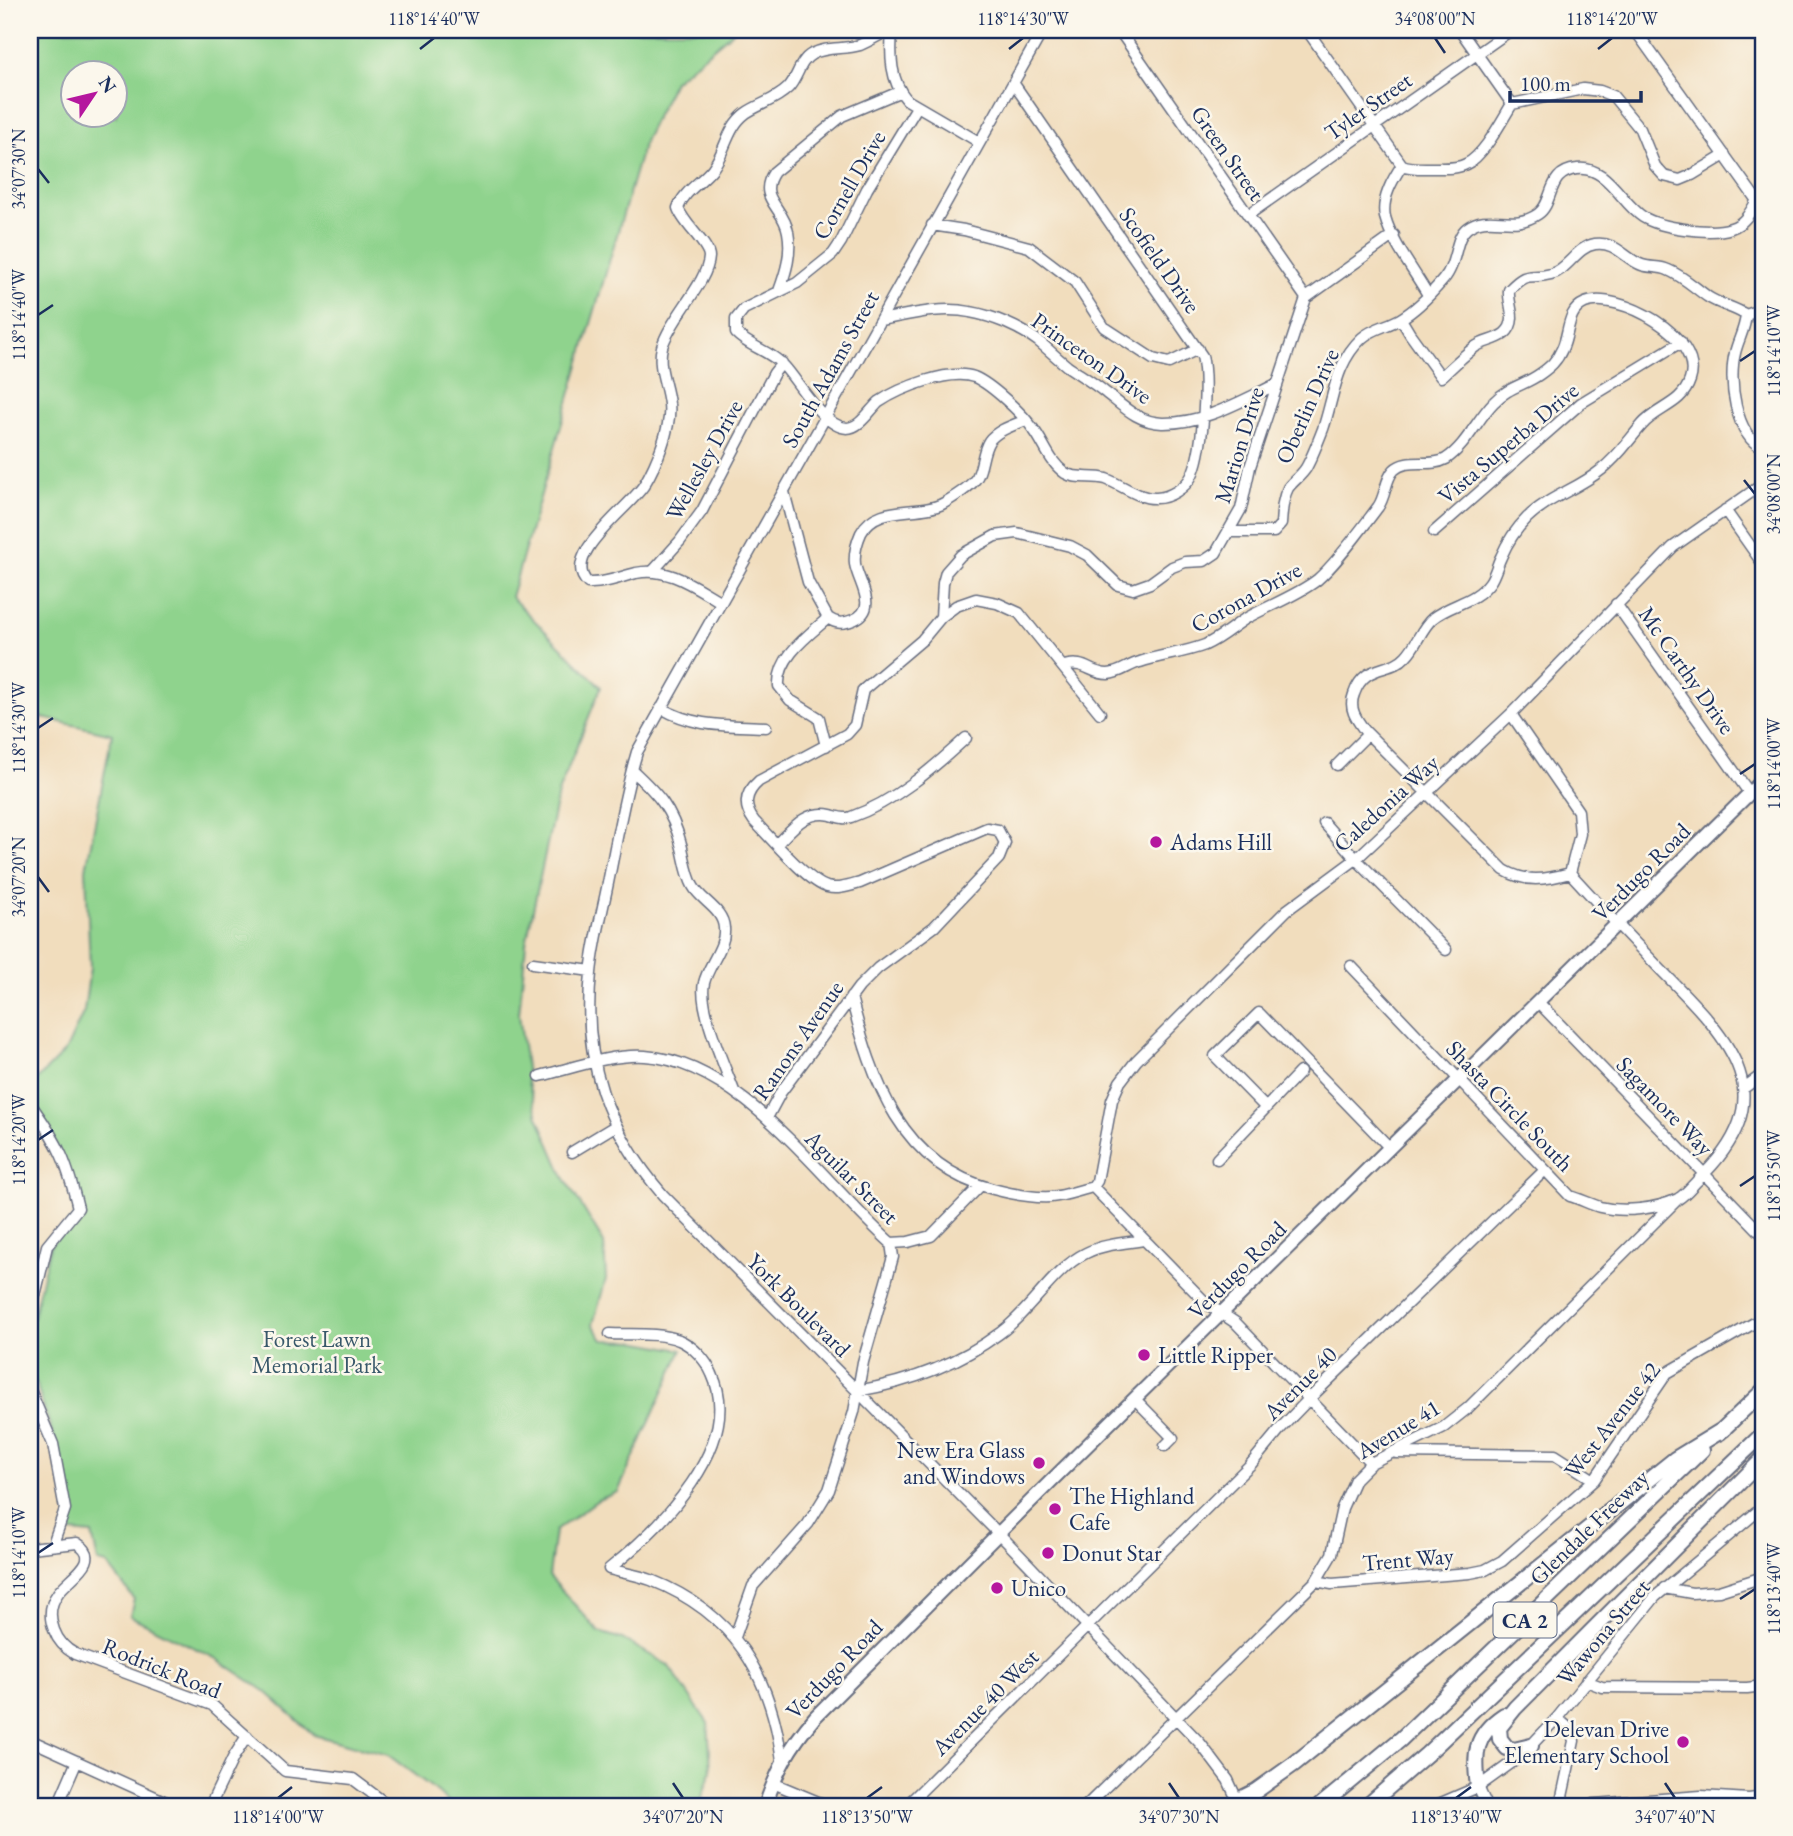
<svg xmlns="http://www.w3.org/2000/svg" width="1793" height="1836" font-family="'EB Garamond',serif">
	<rect width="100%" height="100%" fill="#fbf7ec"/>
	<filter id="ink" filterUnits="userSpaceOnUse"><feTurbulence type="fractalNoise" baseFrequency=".0143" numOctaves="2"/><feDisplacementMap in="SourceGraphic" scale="14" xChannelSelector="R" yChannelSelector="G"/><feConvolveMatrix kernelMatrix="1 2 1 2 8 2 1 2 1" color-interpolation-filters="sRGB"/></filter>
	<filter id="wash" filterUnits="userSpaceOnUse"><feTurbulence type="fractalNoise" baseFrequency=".00686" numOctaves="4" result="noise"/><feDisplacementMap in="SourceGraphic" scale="28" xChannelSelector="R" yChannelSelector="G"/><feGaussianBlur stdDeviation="1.57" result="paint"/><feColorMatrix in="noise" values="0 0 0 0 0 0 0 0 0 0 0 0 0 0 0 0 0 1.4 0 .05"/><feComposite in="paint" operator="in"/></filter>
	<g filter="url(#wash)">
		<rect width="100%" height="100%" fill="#f1ddbd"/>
		<path fill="#8fd38d" stroke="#558176" stroke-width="2" fill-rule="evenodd" d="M30,30H735L674,81L645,139L511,597L601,687L558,793L526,943L519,1014L528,1083L538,1117L564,1177L604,1243L606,1279L593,1324L603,1340L634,1341L682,1350L618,1492L598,1500L555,1531L549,1576L599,1632L622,1639L668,1665L708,1723L711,1771L699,1806H452L439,1793L388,1755L314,1735L265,1691L217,1659L130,1616L134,1599L107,1564L98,1562L92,1534L71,1532L69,1519L72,1492L30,1366V1329L50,1246L76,1215V1192L48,1128L30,1104V1087L66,1050L84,1011L90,968L86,869L112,734L30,715ZM74,74H116V116H74Z"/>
	</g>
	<g filter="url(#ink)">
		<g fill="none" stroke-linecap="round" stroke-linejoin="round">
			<g stroke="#666c7f" stroke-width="13">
				<path id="minor" d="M892,30C890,55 890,81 907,100L979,142
					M1043,30L637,752C624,795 617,839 608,883C602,913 594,943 591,973C582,1060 607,1130 663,1195L1007,1542L1200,1743L1228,1780L1240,1806
					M1119,30L1306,298
					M1307,30L1402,165
					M1460,30L1512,104
					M1635,30L1763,209
					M917,107L867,189L841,242L833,254L797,283L744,309L736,319V333C749,347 771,351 784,366C799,382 823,427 847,428C860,428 870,410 879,402C900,388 950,368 974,377C991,384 1023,414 1034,430C1044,443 1050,463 1065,473C1076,480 1094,475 1106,479C1122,485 1139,499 1156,498C1169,498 1185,488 1191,477C1203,454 1208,381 1202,356L1014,84
					M1402,165C1412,169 1422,168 1434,168C1444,168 1457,169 1466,164C1484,156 1502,120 1512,104L1583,89L1600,91L1613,96L1640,129L1655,166L1664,176L1680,180L1692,175L1725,155
					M1402,165C1393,179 1381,199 1385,217C1392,243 1415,272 1428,295
					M1248,215L1511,30
					M932,225L964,230L1029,247L1075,282L1104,327L1153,359L1169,363L1198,349
					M779,291C786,272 792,253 788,232C784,207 756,198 774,172L842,116L899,92
					M1746,315L1763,309
					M1401,319L1410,334L1441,377C1452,367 1463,356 1475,347C1488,338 1511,340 1512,318C1512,308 1508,299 1509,290C1529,269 1529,280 1551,274C1569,269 1576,247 1595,244C1616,241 1625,259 1642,265C1651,268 1660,266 1668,270C1683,276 1695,288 1708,297C1720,305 1735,307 1746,315C1745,329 1738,340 1735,353C1728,380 1735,435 1763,448
					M880,320C908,315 941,306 970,312C993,316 1019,327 1038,341C1048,349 1057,358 1067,366C1080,375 1094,383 1106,393C1124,407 1138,422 1162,423C1203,424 1241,401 1277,384
					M784,492L808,582L828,618C809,635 777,657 779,686L790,700L819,718L826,746
					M1725,510L1763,564
					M1230,532H1274L1281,524C1282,512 1282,499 1288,488C1293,481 1301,476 1306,468C1312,457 1318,442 1323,429C1334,397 1335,363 1362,338C1373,328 1388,326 1400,319C1416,310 1432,293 1443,280C1458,263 1454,238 1467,228C1489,211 1512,232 1538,214C1555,202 1546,172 1577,169C1607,165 1621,203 1643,217C1661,228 1711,235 1731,228C1744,224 1750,213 1756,202
					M1434,532L1581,403L1681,342
					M653,571L680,541L702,511L774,373L782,363
					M721,602C695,587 668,566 636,573C620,577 605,584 588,583C559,556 631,507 644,485C656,465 672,427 669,404C667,384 657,367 662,347C670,319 708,282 709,257C709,244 683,224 678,208C684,191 702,182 713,168C726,150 727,127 746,113C759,104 776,100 788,88C798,78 799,61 812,54C827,46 844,50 860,45C870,41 879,35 889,30
					M1616,604L1750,794
					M941,617L943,583L946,572L961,555L995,536L1017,533L1070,546L1087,555L1118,585L1133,589L1150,583L1172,567L1185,562L1204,561L1216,553L1241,509L1250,467L1306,298L1394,235
					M828,618C837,624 843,624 853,620C880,609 858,583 855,564C854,554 857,542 861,533C877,502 919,517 944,503C954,497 971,487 977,477C983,466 982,452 989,441C997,430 1014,425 1026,420
					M1064,666C1085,660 1090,674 1108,674C1121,673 1128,665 1140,662C1161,655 1184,653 1205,645C1221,638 1231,628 1245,619C1268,606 1296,596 1317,580C1337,563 1362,528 1378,507C1386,496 1385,479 1394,470C1407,457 1430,468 1446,459C1467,445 1477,419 1494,402C1508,387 1525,385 1540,374C1550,367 1557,361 1562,349C1570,333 1566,311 1585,303C1617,290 1705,337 1690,380C1682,405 1657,407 1642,425C1628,441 1618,457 1601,470C1578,489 1548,497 1527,518C1516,529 1507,543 1501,557C1497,565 1495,575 1490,582C1475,603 1452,603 1433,618C1421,628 1417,645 1406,656C1390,674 1365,662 1354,694C1348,709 1357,720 1365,731L1504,870C1526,883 1545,880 1570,873
					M661,708C695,728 728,725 766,727
					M1511,714L1578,811L1580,834L1570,873
					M1337,765L1368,734
					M632,770C658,794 672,809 681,844C685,858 686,873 693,886C701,901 723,909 724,928C726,947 708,965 704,983C698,1007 725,1067 734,1091
					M1324,823L1356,859L1446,950
					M777,844C792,829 806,809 831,815C838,817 844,820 851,817C896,801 932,769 966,738
					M533,963L591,971
					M1351,966L1570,1196C1580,1199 1590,1204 1600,1207C1624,1213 1656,1209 1678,1199C1685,1195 1692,1186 1697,1181C1788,1095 1729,1039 1661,970C1630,938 1600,906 1570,873
					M851,997C872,1080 901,1166 993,1189C1012,1194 1032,1198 1051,1197C1065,1196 1080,1190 1093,1187L1206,1303L1236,1323L1371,1463
					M1539,1003L1763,1235
					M540,1076C573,1068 610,1054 645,1056C742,1062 823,1183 891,1243L908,1242L931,1236L980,1186
					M1744,1088L1763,1074
					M1266,1108L1215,1056L1259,1013L1390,1148
					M767,1118L781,1092L859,987L878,968L934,927L999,858L1005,843L998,830L987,828L860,883C849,886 838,890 827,887C807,881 770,837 754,821C743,806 745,793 759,781L847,734L855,725L863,690L922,640L941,617L956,606L976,599L997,603L1019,613L1100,713
					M572,1152L615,1126
					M1217,1159L1300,1072
					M1093,1187L1097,1181L1112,1100L1120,1082L1136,1061L1287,910L1356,859L1511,714L1673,547L1763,484
					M30,1316L47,1246L78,1208C67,1163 60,1146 34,1109
					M610,1334C631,1335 659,1332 679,1340C693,1346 706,1360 712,1374C745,1445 659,1529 609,1569C623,1573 638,1575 651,1580C734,1613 771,1675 782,1761
					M30,1390L53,1444L65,1509L53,1544
					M857,1391C910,1382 957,1365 1000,1333C1031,1311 1053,1269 1086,1253C1104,1244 1125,1243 1144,1240
					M1135,1399L1173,1438L1165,1446
					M1396,1453L1555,1455L1594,1480
					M30,1548L77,1543C105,1560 68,1578 58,1593C50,1604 49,1617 54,1630C58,1641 64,1648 75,1654L212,1705L285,1771L353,1779L389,1806
					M1316,1581L1332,1584L1470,1573L1485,1570L1502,1561L1594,1480L1667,1373L1763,1318
					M1664,1588L1692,1593L1719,1591L1763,1577
					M735,1637L753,1586L808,1524L829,1490L854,1412L863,1362L893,1257L891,1243
					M1586,1681L1602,1687L1747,1688L1763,1686
					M1557,1718L1571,1730L1574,1741L1560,1806
					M30,1740L175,1806
					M773,1783L828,1806
					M1478,1787L1487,1806
					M61,1798L77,1761
					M210,1806L233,1758L247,1736
					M909,1806L912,1800L1251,1464L1280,1429L1309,1399L1544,1171
					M1086,1806L1316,1581L1332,1554L1342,1508L1355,1479L1371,1463L1444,1427L1468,1408L1679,1198
					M1434,1806L1478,1787L1521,1756L1557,1718L1655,1597L1763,1507
					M1569,1806L1701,1796L1749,1799L1763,1797"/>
			</g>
			<g stroke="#666c7f" stroke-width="16">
				<path id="major" d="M765,1806C778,1768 789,1748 815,1717L1051,1481L1763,780"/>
			</g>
			<g stroke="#666c7f" stroke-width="18">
				<path id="highway" d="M1719,1433L1763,1391
					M1531,1746L1514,1750L1507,1748L1500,1739L1499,1728L1515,1708L1763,1459
					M1478,1787C1474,1754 1474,1735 1504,1715
					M1238,1800L1256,1791L1294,1764L1675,1459L1724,1429
					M1320,1806L1401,1739L1702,1450
					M1367,1806L1427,1754L1763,1434"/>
			</g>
			<use href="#minor" stroke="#fff" stroke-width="10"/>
			<use href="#major" stroke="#fff" stroke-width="12"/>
			<use href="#highway" stroke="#fff" stroke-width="14"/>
		</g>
	</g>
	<path fill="none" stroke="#1b2f5e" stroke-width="2.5" d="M1435,38L1445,53M420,49L434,38M1009,49L1023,38M1598,49L1612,38M38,169L49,183M38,315L53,305M1740,361L1755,351M1744,480L1755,494M38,728L53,718M1740,774L1755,764M38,877L49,892M38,1140L53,1130M1740,1186L1755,1176M38,1553L53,1543M1740,1599L1755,1589M673,1783L683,1798M1169,1783L1179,1798M1665,1783L1675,1798M278,1798L292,1787M867,1798L882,1787M1456,1798L1471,1787"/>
	<g fill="#b5179e" stroke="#fbf7ec" stroke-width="2.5">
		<circle cx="1156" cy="842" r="7"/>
		<circle cx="1144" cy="1355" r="7"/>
		<circle cx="1039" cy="1463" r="7"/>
		<circle cx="1055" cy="1509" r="7"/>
		<circle cx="1048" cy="1553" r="7"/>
		<circle cx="997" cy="1588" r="7"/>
		<circle cx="1683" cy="1742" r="7"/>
	</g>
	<g text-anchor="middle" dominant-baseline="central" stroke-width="5" stroke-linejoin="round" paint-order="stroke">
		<rect fill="#fbf7ec" stroke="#5e6b89" stroke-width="2" x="1493.5" y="1602.5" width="63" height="35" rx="5"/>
		<g font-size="21" font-weight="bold" fill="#1b2f5e">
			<text x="1525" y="1620">CA 2</text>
		</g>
		<g font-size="23" fill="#1b2f5e" stroke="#fbf7ec">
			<text transform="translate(1368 106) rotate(-35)">Tyler Street</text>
			<text transform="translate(1228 153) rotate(55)">Green Street</text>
			<text transform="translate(849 185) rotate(-60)">Cornell Drive</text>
			<text transform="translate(1160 260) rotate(55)">Scofield Drive</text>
			<text transform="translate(1092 358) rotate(35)">Princeton Drive</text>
			<text transform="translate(830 369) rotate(-61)">South Adams Street</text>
			<text transform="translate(1307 406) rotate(-66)">Oberlin Drive</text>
			<text transform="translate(1508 443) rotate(-40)">Vista Superba Drive</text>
			<text transform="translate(1239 445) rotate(-73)">Marion Drive</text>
			<text transform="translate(704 460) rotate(-61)">Wellesley Drive</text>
			<text transform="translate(1246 597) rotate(-29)">Corona Drive</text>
			<text transform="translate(1687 670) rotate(55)">Mc Carthy Drive</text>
			<text transform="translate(1386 803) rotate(-42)">Caledonia Way</text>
			<text transform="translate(1641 872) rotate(-45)">Verdugo Road</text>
			<text transform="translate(798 1040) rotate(-55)">Ranons Avenue</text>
			<text transform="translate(1510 1106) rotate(46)">Shasta Circle South</text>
			<text transform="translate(1665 1106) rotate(46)">Sagamore Way</text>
			<text transform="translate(852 1177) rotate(45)">Aguilar Street</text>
			<text transform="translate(1237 1270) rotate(-45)">Verdugo Road</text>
			<text transform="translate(799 1305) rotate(45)">York Boulevard</text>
			<text transform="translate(1300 1383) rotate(-45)">Avenue 40</text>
			<text transform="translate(1612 1420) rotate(-52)">West Avenue 42</text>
			<text transform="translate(1398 1429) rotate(-31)">Avenue 41</text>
			<text transform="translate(1589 1527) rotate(-44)">Glendale Freeway</text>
			<text transform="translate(1408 1559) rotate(-5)">Trent Way</text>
			<text transform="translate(1603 1632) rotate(-50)">Wawona Street</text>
			<text transform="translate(162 1668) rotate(22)">Rodrick Road</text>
			<text transform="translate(834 1669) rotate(-46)">Verdugo Road</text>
			<text transform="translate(985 1702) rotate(-45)">Avenue 40 West</text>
		</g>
		<g font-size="23" fill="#1b2f5e" stroke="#fbf7ec" text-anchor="start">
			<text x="1170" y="842">Adams Hill</text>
			<text x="1158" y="1355">Little Ripper</text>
			<text x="1025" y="1450" text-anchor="end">New Era Glass<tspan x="1025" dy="26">and Windows</tspan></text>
			<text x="1069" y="1496">The Highland<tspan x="1069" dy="26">Cafe</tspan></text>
			<text x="1062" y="1553">Donut Star</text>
			<text x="1011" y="1588">Unico</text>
			<text x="1669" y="1729" text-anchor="end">Delevan Drive<tspan x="1669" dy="26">Elementary School</tspan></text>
		</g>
		<g font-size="23" fill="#38586a" stroke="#fbf7ec">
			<text x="317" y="1339">Forest Lawn<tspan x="317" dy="26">Memorial Park</tspan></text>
		</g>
	</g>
	<rect width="1793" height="1836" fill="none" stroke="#fbf7ec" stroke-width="77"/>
	<g transform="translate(94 94) rotate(55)"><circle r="33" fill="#fbf7ec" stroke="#a1a7b3" stroke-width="2"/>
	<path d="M0-5L12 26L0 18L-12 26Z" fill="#b5179e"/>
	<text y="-10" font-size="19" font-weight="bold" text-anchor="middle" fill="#1b2f5e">N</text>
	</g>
	<path d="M1510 91v10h131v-10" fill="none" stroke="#1b2f5e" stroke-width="3.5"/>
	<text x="1520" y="91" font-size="21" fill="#1b2f5e" stroke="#fbf7ec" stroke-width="5" paint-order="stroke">100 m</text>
	<rect x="38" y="38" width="1717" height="1760" fill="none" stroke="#1b2f5e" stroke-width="2.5"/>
	<g font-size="18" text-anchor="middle" fill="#1b2f5e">
		<text x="434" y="25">118°14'40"W</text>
		<text x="1023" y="25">118°14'30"W</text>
		<text x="1435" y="25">34°08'00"N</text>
		<text x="1612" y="25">118°14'20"W</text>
		<text transform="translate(19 169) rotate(-90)" y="6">34°07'30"N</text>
		<text transform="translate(19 315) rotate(-90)" y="6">118°14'40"W</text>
		<text transform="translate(1774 351) rotate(-90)" y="6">118°14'10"W</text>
		<text transform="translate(1774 494) rotate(-90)" y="6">34°08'00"N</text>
		<text transform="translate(19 728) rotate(-90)" y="6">118°14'30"W</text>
		<text transform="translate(1774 764) rotate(-90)" y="6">118°14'00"W</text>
		<text transform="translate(19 877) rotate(-90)" y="6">34°07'20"N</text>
		<text transform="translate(19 1140) rotate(-90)" y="6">118°14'20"W</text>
		<text transform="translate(1774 1176) rotate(-90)" y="6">118°13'50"W</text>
		<text transform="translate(19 1553) rotate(-90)" y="6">118°14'10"W</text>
		<text transform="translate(1774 1589) rotate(-90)" y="6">118°13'40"W</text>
		<text x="278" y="1823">118°14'00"W</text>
		<text x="683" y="1823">34°07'20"N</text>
		<text x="867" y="1823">118°13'50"W</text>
		<text x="1179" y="1823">34°07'30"N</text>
		<text x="1456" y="1823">118°13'40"W</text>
		<text x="1675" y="1823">34°07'40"N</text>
	</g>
</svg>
